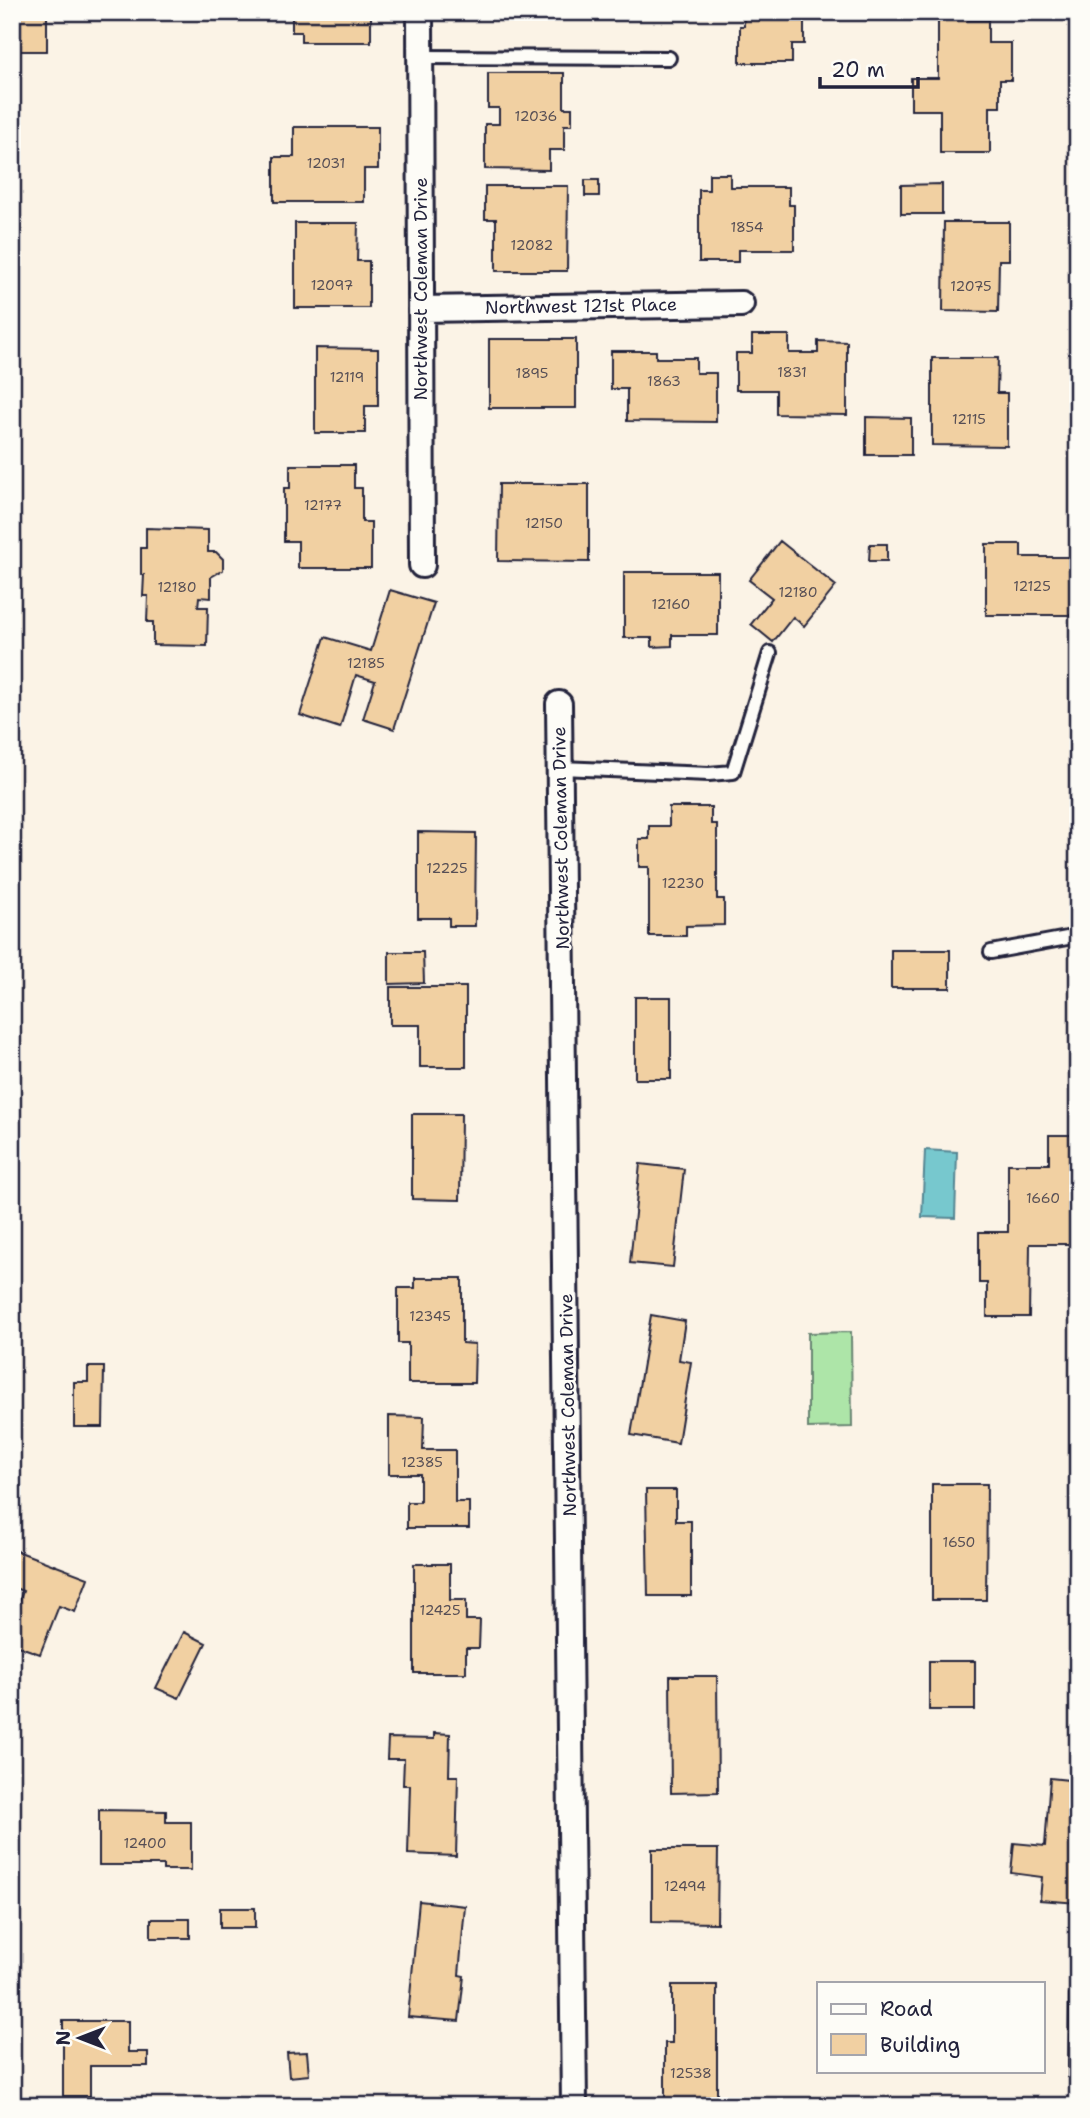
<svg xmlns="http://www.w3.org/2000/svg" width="1090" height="2118" font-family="'Shantell Sans',sans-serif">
	<rect width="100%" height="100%" fill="#fbf3e6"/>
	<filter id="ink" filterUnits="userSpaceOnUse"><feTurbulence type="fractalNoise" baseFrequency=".0143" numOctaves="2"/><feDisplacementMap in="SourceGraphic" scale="14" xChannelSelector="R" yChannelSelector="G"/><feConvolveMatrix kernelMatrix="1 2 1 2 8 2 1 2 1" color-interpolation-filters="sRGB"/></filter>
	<g filter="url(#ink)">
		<path fill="#ade5a8" stroke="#688472" stroke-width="2" d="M851,1332L852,1427L808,1428V1333Z"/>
		<path fill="#77c8ce" stroke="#558693" stroke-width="2" d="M925,1150L957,1152L955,1218L922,1217Z"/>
		<path fill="#f1d0a2" stroke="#22223b" stroke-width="2" d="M12,12H47V51H12Z
			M292,12H371V42H301V32H292Z
			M744,12H816V17H804V44H792V63H740V26H744Z
			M938,12H968V20H988V43H1011V80H1000V107H990V153H940V110H911V78H938Z
			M488,73H564V108H572V125H564V150H549V170L485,169V124H499V108H488Z
			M294,127H378V169H364V202H274V157H294Z
			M709,174H730V187H789V205H794V250H738V262H699V190H709Z
			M585,180H599V196H585Z
			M942,184V214H901V185Z
			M485,186H568L567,271H496V219H485Z
			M944,222H1009V260H999L998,312L943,311Z
			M295,223H358L357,261H369V308H295Z
			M752,335H789V353H818V341L847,342V415L776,414V390H736V353H752Z
			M489,339H576V408H489Z
			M315,348L378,349V406H365V433H315Z
			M611,351H656V358H696V373H716V422L627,421V389H611Z
			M932,358H998L997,393H1007V446L932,445Z
			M866,417L911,418V455H866Z
			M290,465H354V488H362V522H371V568H298V541H284V488H290Z
			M499,484H589V562L498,561Z
			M146,528L208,530V552H216L223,559V570L211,577V598L199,597L198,607H208L207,646L153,645V622H147L148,596H143L144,575H141V548H146Z
			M780,541L836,586L804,626L793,617L773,642L751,624L772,598L749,580Z
			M870,544H887V561H869Z
			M986,544H1021V557H1078V615H986Z
			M624,572H718V635H672V646L652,647V638H624Z
			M390,590L434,603L394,729L363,719L375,681L356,675L340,728L300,715L325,637L371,651Z
			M669,807H711V824H717V899H724V925L686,926V936H649V867H639V839H649V826H669Z
			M418,832L476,833L475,926H449V918H418Z
			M891,950H950V988H891Z
			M389,952H423L424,983L389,984Z
			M390,987H466V1067H420V1025H390Z
			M635,997H671V1079H635Z
			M412,1114H461L460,1200L412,1199Z
			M1049,1135H1078V1244H1030L1029,1317H987V1283H979V1232H1008V1164H1049Z
			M640,1164L684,1169L673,1267L630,1263Z
			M415,1278H462V1343L475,1344L474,1383H408V1343H398V1288H415Z
			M651,1315L685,1321L679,1360L691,1362L678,1443L631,1435Z
			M88,1367H104L103,1427H74V1382H88Z
			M389,1416L424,1417L423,1450H455V1502H469V1528H407V1502H420V1474H389Z
			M932,1484H987L986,1600H932Z
			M646,1490H676V1521H691V1596H648Z
			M12,1549L88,1578L75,1612L59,1606L40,1654L12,1644V1620L23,1591L12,1587Z
			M414,1564H450V1600H466V1620H480L479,1648H466V1673H414Z
			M184,1632L206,1643L179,1698L156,1688Z
			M929,1661H975V1710H929Z
			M670,1676H717L718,1792L671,1793Z
			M434,1733L450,1734L449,1776H458L456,1856L408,1854L410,1785H403L404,1759H387L388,1738L434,1739Z
			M1050,1778L1078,1781V1903L1040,1900L1042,1877L1011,1873L1014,1843L1045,1846Z
			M99,1810L166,1811V1822H191V1870H163V1865H99Z
			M652,1849H718L717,1923L652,1922Z
			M419,1901L465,1906L459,1975L464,1976L459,2021L408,2017Z
			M220,1908H255V1928H220Z
			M151,1919H190V1938H151Z
			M672,1985H717V2104H665V2043H672Z
			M1069,1995H1078V2077H1068Z
			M63,2021H128V2052H148V2066H90V2096H63Z
			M307,2052L309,2075L289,2077L287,2053Z"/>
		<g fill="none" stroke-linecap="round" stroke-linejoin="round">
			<g stroke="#22223b" stroke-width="18">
				<path id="lane" d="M421,57L669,58
					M560,768L709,774L733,772L770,653
					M991,952L1078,936"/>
			</g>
			<g stroke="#22223b" stroke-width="30">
				<path id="street" d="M420,12L422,565
					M421,309L741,304
					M559,704L574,2106"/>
			</g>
			<use href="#lane" stroke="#fdfcf7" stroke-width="12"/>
			<use href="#street" stroke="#fdfcf7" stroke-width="24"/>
		</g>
	</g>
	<g text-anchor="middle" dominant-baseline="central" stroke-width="5" stroke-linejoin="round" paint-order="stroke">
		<g font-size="14" fill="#564e55">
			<text x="536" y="116">12036</text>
			<text x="326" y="163">12031</text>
			<text x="747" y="227">1854</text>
			<text x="532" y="245">12082</text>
			<text x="332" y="285">12097</text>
			<text x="971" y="286">12075</text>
			<text x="792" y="372">1831</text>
			<text x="532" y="373">1895</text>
			<text x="347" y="377">12119</text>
			<text x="664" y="381">1863</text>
			<text x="969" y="419">12115</text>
			<text x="323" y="505">12177</text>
			<text x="544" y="523">12150</text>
			<text x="1032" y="586">12125</text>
			<text x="177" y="587">12180</text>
			<text x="798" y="592">12180</text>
			<text x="671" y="604">12160</text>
			<text x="366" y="663">12185</text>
			<text x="447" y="868">12225</text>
			<text x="683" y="883">12230</text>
			<text x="1043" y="1198">1660</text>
			<text x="430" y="1316">12345</text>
			<text x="422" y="1462">12385</text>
			<text x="959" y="1542">1650</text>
			<text x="440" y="1610">12425</text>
			<text x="145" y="1843">12400</text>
			<text x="685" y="1886">12494</text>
			<text x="691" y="2073">12538</text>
		</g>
		<g font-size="18" fill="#22223b" stroke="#fdfcf7">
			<text transform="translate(421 289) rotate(-90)">Northwest Coleman Drive</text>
			<text transform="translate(581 306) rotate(-1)">Northwest 121st Place</text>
			<text transform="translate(561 838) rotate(-91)">Northwest Coleman Drive</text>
			<text transform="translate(568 1405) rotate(-91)">Northwest Coleman Drive</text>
		</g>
	</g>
	<rect width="1090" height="2118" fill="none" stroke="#fdfcf7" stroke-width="42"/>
	<rect x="21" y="21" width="1048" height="2076" fill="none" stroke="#22223b" stroke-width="2.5" filter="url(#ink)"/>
	<rect x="817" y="1982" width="228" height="91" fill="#fdfcf7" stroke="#a5a5ac" stroke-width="2"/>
	<rect x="831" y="2004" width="35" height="10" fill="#fdfcf7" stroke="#a5a5ac" stroke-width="2"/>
	<text x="880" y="2016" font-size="21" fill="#22223b">Road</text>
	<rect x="831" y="2034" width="35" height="21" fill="#f1d0a2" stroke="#a5a5ac" stroke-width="2"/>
	<text x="880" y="2052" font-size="21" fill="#22223b">Building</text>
	<g transform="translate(80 2038) rotate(270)" stroke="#fdfcf7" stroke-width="5" paint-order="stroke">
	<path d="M0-5L12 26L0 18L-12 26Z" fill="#22223b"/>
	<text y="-10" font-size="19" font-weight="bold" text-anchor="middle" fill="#22223b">N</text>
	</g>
	<path d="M820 77v10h98v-10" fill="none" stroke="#22223b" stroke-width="3.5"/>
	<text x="831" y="77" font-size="21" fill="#22223b" stroke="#fdfcf7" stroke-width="5" paint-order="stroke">20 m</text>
</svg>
